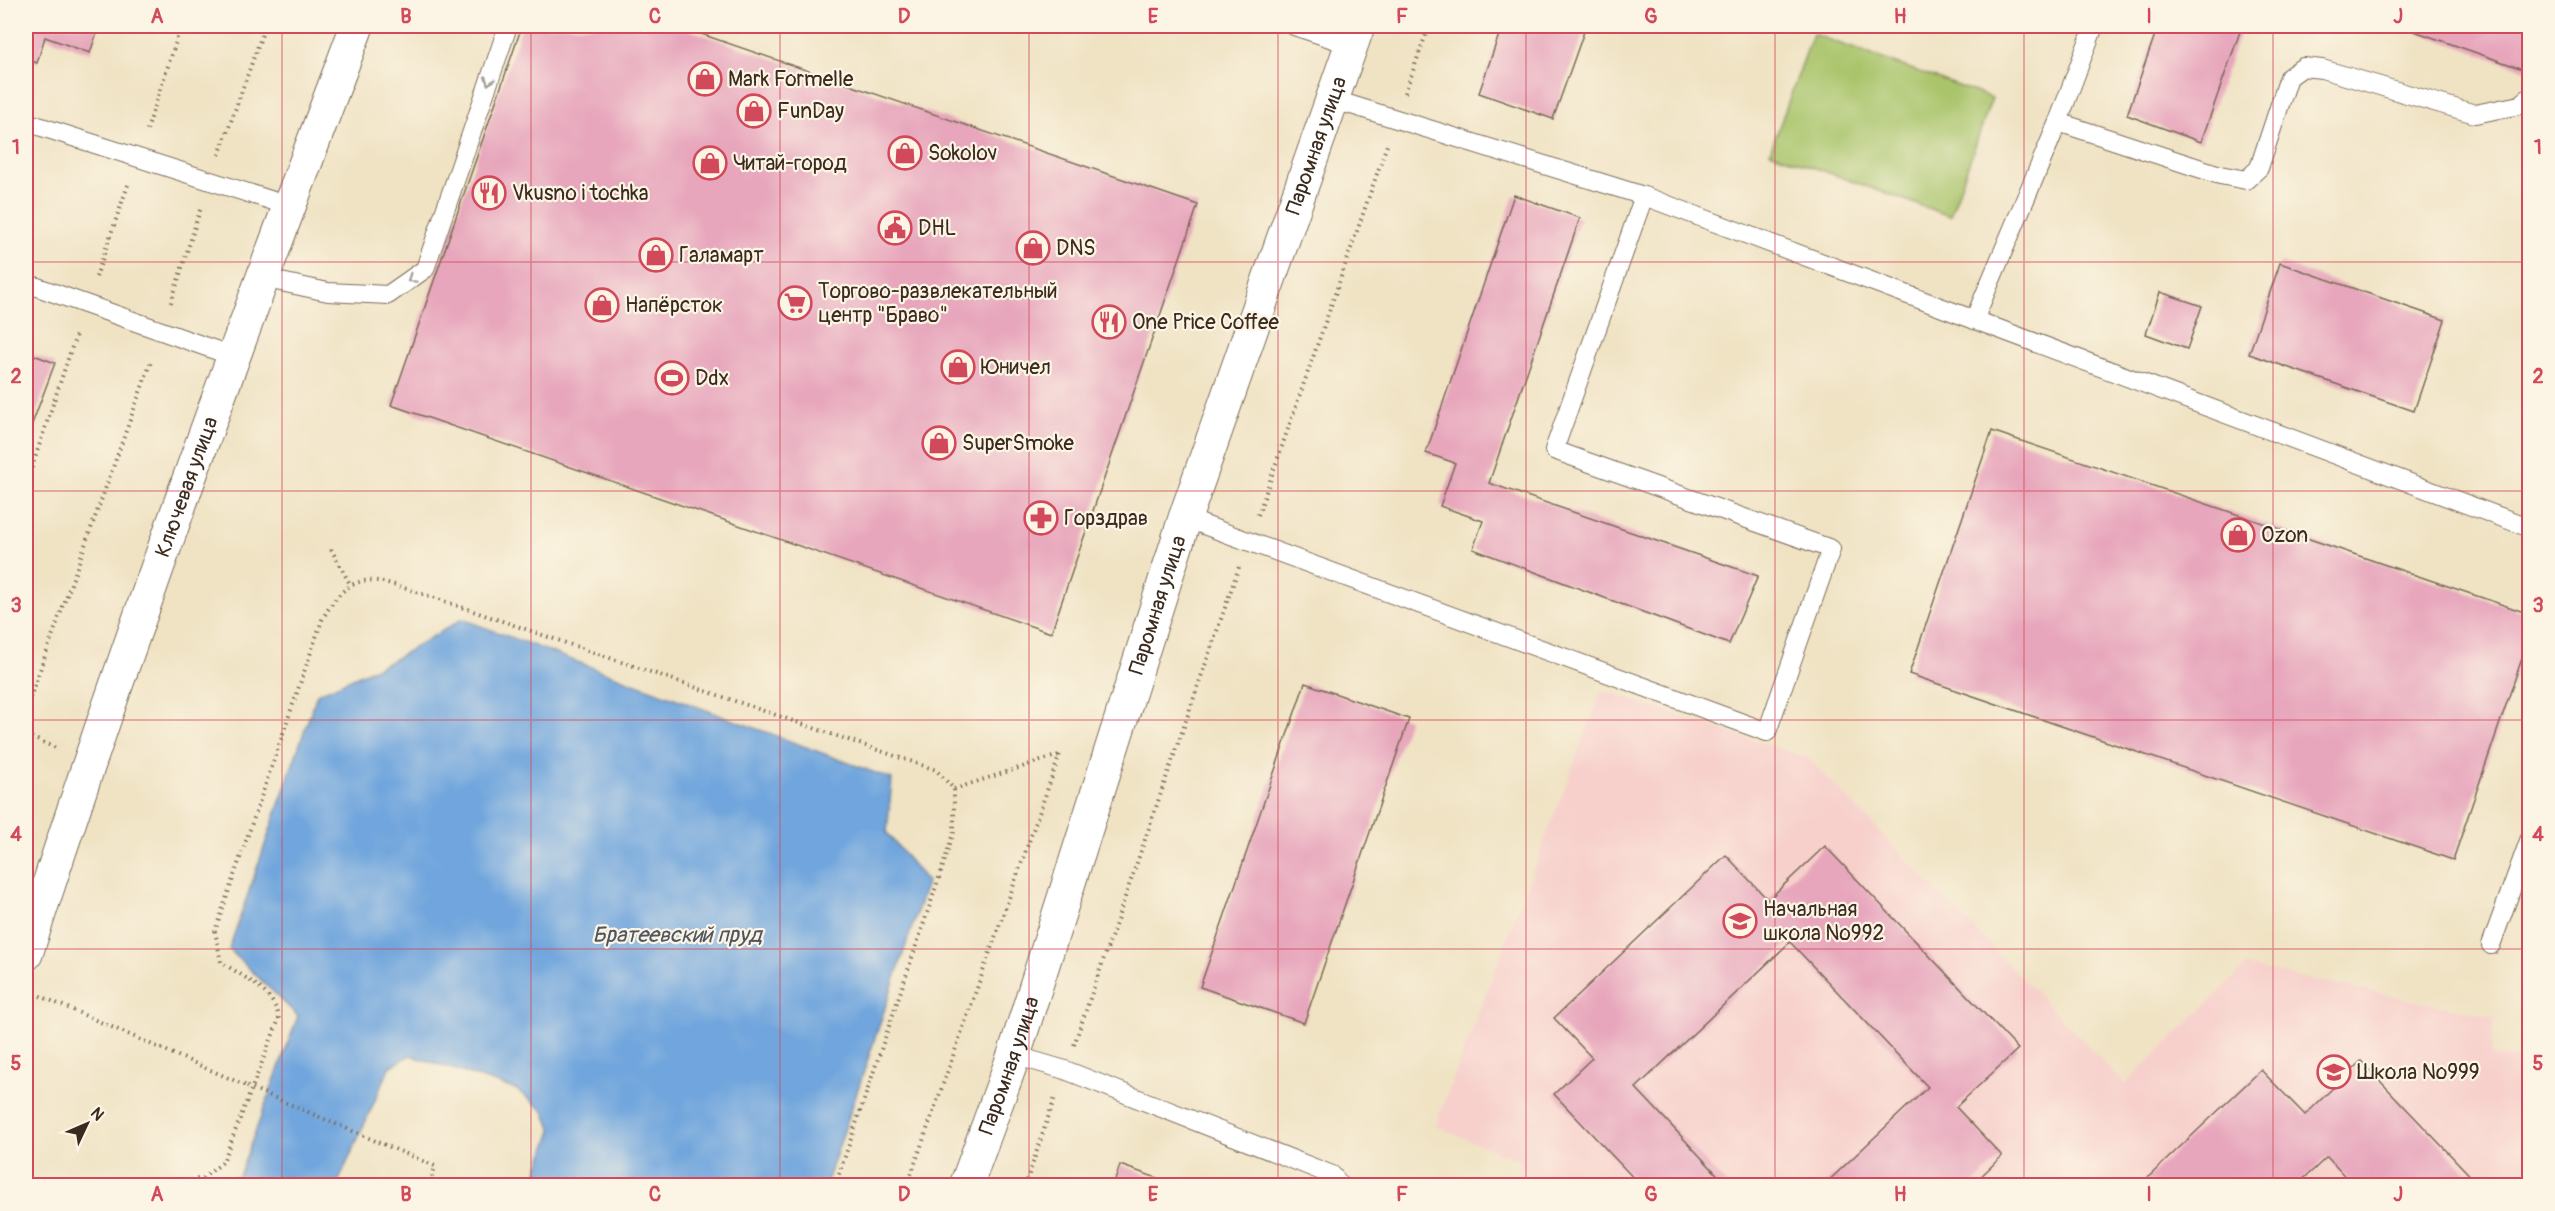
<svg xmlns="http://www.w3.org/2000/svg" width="2555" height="1211" font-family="Pangolin,sans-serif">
	<rect width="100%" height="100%" fill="#fcf5e5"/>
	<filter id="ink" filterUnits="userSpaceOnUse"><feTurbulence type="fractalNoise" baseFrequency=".0167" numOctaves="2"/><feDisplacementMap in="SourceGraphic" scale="12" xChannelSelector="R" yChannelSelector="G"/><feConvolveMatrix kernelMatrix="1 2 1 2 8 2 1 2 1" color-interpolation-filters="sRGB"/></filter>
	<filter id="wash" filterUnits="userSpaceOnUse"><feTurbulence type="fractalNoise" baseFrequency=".008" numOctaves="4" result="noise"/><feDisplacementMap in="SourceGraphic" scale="24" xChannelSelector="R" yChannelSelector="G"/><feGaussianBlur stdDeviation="1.35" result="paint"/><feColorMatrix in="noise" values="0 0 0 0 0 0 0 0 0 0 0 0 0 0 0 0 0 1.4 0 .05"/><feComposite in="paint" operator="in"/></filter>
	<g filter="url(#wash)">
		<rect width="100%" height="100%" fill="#f0e3c4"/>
		<path fill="#f7d0cc" d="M1602,690L1808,758L2125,1084L2246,966L2495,1017L2491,1056L2529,1060V1185H1515L1520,1161L1435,1126Z"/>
		<path fill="#a9c46a" stroke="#727744" stroke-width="1.5" d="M1813,34L1992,98L1950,216L1770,152Z"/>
		<path fill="#6fa5dd" stroke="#55687e" stroke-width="1.5" d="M462,619L892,779L887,833L927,882L826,1185H532L552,1131L544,1111L517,1090L410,1055L390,1067L337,1185H214L239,1176L298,1016L229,949L317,694L393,660Z"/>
		<g id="blocks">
			<path fill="#e7a6bc" d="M26,26H99L90,53L45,37L37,63L26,59Z
				M522,26H678L1198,205L1051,633L391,405Z
				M1502,26H1586L1553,119L1479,93Z
				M2158,26H2242L2201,142L2127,115Z
				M2400,26H2530V67L2528,71Z
				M1514,195L1580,218L1489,483L1758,576L1729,644L1473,549L1483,521L1440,506L1455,463L1426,453Z
				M2280,263L2445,320L2414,411L2249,354Z
				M2160,292L2202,306L2187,349L2146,334Z
				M26,352L55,363L26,440Z
				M1992,431L2530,614V635L2453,860L1909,674Z
				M1305,683L1409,719L1304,1023L1200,987Z
				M1825,846L2018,1049L1956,1107L2002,1156L1971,1186H1823L1928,1087L1790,942L1636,1088L1728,1186H1641L1554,1094L1592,1058L1554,1018L1726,855L1768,900Z
				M2361,1061L2480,1186H2354L2327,1157L2296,1186H2139L2261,1070L2305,1115Z
				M1120,1165L1177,1185V1186H1113Z"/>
		</g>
	</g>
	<g filter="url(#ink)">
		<use href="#blocks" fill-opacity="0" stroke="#7a6b58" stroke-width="1.5"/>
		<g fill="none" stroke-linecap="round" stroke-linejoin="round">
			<g stroke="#7a6b58" stroke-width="20">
				<path id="service" d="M1294,26L1351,45
					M1332,99L1644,196L2530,528
					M26,122L289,206
					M2058,122L2220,175L2246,180L2259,168L2289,77L2303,67L2322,69L2475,114L2520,105L2530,97
					M262,278L328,292L388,295L425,269L508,26
					M26,283L232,356
					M1974,320L2058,122L2094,26
					M1185,518L1767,732L1831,549L1554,450L1644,196
					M2491,945L2530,838
					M1014,1055L1065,1070L1332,1175L1341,1186"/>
			</g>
			<g stroke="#7a6b58" stroke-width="35">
				<g id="minor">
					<path id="s1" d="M26,954C127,641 241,333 357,26"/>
					<path id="s2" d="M966,1186L1014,1055L1185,518L1358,26"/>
				</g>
			</g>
			<path stroke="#7a6b58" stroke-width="4" stroke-dasharray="1.5 4.5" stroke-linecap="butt" d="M1405,93L1429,26
				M147,130L181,26
				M219,155L265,26
				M96,277L128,185
				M171,303L201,207
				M26,485L77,332
				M1258,515L1387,145
				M331,549L350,584
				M26,709L152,359
				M26,735L58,749
				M954,789L1059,755
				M29,991L247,1086
				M1074,1045L1239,567
				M378,1142L435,1166L429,1186
				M161,1186L203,1178L223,1162L279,1019C275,991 243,977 221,962L215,931L322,620C354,560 381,582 435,598L936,770L954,789V831L941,872L835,1186
				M907,1186L1060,754
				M1025,1186L1055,1097"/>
			<use href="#service" stroke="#fff" stroke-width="18"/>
			<use href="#minor" stroke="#fff" stroke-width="33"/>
			<path stroke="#7a6b58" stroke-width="4" stroke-dasharray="1.5 4.5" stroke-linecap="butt" d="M247,1086L378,1142"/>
		</g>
		<defs><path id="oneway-chevron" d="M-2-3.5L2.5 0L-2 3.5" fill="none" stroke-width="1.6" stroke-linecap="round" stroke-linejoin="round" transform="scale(1.5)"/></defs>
		<g stroke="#a79f9a">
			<use href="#oneway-chevron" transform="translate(489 81) rotate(109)"/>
			<use href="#oneway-chevron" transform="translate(411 279) rotate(145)"/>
		</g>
	</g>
	<path fill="none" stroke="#d1495b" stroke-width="1.5" stroke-opacity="0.55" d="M282,26V1186M531,26V1186M780,26V1186M1029,26V1186M1278,26V1186M1526,26V1186M1775,26V1186M2024,26V1186M2273,26V1186M26,262H2530M26,491H2530M26,720H2530M26,949H2530"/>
	<defs>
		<g id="shop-ring" transform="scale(1.725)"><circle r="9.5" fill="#fcf5e5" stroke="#d1495b" stroke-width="1.5"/><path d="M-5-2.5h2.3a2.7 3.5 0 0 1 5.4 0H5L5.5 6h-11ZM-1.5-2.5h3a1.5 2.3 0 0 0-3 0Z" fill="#d1495b"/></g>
		<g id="restaurant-ring" transform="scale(1.725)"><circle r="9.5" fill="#fcf5e5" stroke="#d1495b" stroke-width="1.5"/><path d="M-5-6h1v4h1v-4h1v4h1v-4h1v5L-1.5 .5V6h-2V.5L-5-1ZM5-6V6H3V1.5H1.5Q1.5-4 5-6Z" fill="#d1495b"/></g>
		<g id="civic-ring" transform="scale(1.725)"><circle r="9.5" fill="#fcf5e5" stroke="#d1495b" stroke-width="1.5"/><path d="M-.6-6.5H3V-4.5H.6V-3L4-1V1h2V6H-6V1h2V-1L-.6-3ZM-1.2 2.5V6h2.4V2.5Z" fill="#d1495b"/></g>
		<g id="supermarket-ring" transform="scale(1.725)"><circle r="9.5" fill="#fcf5e5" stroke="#d1495b" stroke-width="1.5"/><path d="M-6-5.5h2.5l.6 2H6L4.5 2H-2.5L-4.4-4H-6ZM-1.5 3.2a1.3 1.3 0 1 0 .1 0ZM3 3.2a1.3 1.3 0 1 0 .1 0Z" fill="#d1495b"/></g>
		<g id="stadium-ring" transform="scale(1.725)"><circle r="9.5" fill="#fcf5e5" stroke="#d1495b" stroke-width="1.5"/><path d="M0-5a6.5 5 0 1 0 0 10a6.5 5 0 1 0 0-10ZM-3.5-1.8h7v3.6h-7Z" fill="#d1495b"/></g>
		<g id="pharmacy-ring" transform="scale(1.725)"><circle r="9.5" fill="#fcf5e5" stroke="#d1495b" stroke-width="1.5"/><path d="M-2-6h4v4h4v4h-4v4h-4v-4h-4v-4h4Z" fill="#d1495b"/></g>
		<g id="school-ring" transform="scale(1.725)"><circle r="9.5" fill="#fcf5e5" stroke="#d1495b" stroke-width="1.5"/><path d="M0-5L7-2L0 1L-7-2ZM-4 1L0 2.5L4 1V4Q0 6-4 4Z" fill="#d1495b"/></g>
	</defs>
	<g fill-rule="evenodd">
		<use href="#shop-ring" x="705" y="79"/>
		<use href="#shop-ring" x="754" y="111"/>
		<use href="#shop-ring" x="905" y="153"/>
		<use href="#shop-ring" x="710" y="163"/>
		<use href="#restaurant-ring" x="489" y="193"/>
		<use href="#civic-ring" x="895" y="228"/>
		<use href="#shop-ring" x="1033" y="248"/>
		<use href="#shop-ring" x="656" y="255"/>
		<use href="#supermarket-ring" x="795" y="303"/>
		<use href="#shop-ring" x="602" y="305"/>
		<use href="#restaurant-ring" x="1109" y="322"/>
		<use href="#shop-ring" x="958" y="367"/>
		<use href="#stadium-ring" x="672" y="378"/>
		<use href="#shop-ring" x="939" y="443"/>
		<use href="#pharmacy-ring" x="1041" y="518"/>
		<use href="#shop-ring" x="2238" y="535"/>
		<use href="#school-ring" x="1740" y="921"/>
		<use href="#school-ring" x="2334" y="1072"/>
	</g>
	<g text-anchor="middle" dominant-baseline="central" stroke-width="4.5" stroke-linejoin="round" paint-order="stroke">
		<g font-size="21" fill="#3b2a1e" stroke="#fcf5e5" text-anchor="start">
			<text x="728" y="79">Mark Formelle</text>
			<text x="777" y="111">FunDay</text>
			<text x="928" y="153">Sokolov</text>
			<text x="733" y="163">Читай-город</text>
			<text x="512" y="193">Vkusno i tochka</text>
			<text x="918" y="228">DHL</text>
			<text x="1056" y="248">DNS</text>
			<text x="679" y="255">Галамарт</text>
			<text x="818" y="291">Торгово-развлекательный<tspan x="818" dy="24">центр "Браво"</tspan></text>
			<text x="625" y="305">Напёрсток</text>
			<text x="1132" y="322">One Price Coffee</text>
			<text x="981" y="367">Юничел</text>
			<text x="695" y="378">Ddx</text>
			<text x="962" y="443">SuperSmoke</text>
			<text x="1064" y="518">Горздрав</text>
			<text x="2261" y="535">Ozon</text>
			<text x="1763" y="909">Начальная<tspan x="1763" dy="24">школа №992</tspan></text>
			<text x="2357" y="1072">Школа №999</text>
		</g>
		<g font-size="21" fill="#3b2a1e" stroke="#fcf5e5">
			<text stroke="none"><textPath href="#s2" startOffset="1098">Паромная улица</textPath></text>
			<text stroke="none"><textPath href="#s1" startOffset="494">Ключевая улица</textPath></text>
			<text stroke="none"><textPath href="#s2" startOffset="612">Паромная улица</textPath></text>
			<text stroke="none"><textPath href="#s2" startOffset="128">Паромная улица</textPath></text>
		</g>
		<g font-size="22" font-style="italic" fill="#4d5561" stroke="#fcf5e5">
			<text x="677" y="935">Братеевский пруд</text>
		</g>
	</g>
	<rect width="2555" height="1211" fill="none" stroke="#fcf5e5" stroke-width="66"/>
	<g transform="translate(87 1124) rotate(46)" stroke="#fcf5e5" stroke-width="4.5" paint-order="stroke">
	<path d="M0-4.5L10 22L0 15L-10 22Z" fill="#3b2a1e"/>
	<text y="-9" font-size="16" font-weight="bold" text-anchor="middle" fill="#3b2a1e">N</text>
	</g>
	<rect x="33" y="33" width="2489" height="1145" fill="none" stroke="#d1495b" stroke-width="2"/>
	<g font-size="20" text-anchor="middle" font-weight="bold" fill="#d1495b">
		<text x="157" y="23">A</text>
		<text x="406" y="23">B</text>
		<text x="655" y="23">C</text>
		<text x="904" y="23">D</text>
		<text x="1153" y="23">E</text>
		<text x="1402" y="23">F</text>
		<text x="1651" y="23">G</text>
		<text x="1900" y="23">H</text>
		<text x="2149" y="23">I</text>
		<text x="2398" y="23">J</text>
		<text x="16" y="154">1</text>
		<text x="2538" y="154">1</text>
		<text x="16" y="383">2</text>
		<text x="2538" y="383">2</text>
		<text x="16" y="612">3</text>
		<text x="2538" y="612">3</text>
		<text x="16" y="841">4</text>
		<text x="2538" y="841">4</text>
		<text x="16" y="1070">5</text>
		<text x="2538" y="1070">5</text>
		<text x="157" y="1201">A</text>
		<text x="406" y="1201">B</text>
		<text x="655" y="1201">C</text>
		<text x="904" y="1201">D</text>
		<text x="1153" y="1201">E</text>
		<text x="1402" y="1201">F</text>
		<text x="1651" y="1201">G</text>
		<text x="1900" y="1201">H</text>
		<text x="2149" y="1201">I</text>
		<text x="2398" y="1201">J</text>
	</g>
</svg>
